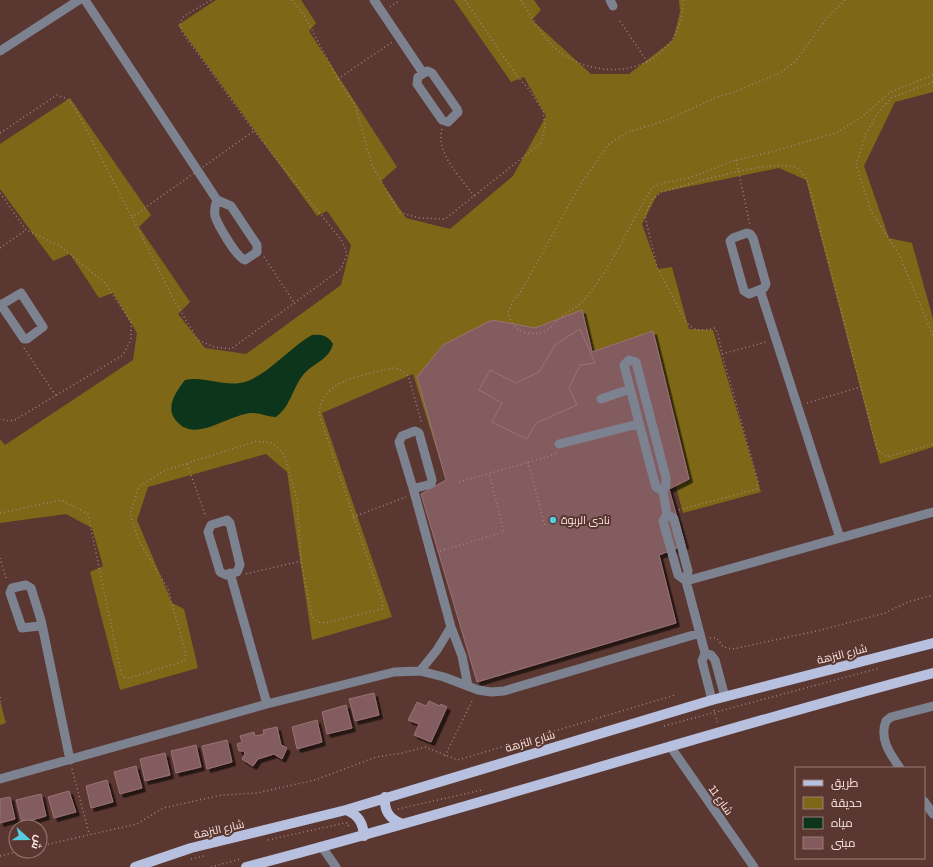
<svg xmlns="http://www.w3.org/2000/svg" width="933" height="867" font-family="'Archivo Narrow',Cairo,sans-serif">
	<defs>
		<filter id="shadow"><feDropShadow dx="3.5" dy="3.5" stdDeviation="0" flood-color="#0009"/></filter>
	</defs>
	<rect width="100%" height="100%" fill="#5a3730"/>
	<path fill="#7e6818" d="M216,0H301L316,23L309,31L397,167L381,181L406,218L450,229L513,176L546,116L524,77L511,82L454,0H534L541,10L532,20L591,74H629L673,40L680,12L679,0H933V92L895,102L864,166L889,238L912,243L933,319V447L880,464L806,180L779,168L658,193L642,224L658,269L672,267L689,329L713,330L761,492L683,513L673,476L597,365L581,320L449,489L413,374L322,413L392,617L312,640L287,472L266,454L148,487L137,520L172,603L184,609L198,668L120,690L90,572L103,566L92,528L66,514L0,523V439L5,445L133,360L137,333L113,293L99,298L70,254L53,261L0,189V144L70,98L151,215L139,227L190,302L178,314L205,348L246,354L341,285L351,245L327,211L317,216L178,25Z
		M0,701L6,723L0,725Z"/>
	<path fill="#0d351c" d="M312,335C321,334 328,335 333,344C329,360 313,363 303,375C292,389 291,406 276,417C268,417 260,413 252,413C227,414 191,448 173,416C167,404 178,389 185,380C204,376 221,386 240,383C263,380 290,347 312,335Z"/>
	<path fill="#835b5f" stroke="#9b7276" filter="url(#shadow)" d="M582,310L592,352L653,331L689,479L669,489L685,545L659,555L676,623L477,682L421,494L446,480L417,377L443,345L492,320L535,328Z
		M580,329L595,363L580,365L569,388L577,405L536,423L527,439L492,422L502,403L479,390L490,370L516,383L539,372L556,344Z
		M374,693L379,715L355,721L349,699Z
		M429,701L440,706L441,704L447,707L431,742L414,735L419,724L408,720L417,702L426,706Z
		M346,705L352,728L327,734L322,712Z
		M317,720L322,742L297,749L292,727Z
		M277,727L281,745L287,748L282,759L274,754L258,759L253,766L242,759L245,754L244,751H239L237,744L242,742L240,736L254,732L255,736L264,734L263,730Z
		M227,740L232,762L207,769L202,746Z
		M196,745L201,767L176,773L171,751Z
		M165,753L170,775L145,781L140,759Z
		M136,766L142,788L120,794L114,772Z
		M107,780L113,802L91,808L86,786Z
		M69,791L76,812L54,818L48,797Z
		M41,794L46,816L22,823L16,800Z
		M10,797L15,819L0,823V799Z"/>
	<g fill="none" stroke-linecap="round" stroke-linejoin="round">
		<path stroke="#a1847e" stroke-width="1.5" stroke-dasharray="1 3" stroke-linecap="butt" d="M211,0L184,16L180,23L182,32L254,131
			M292,0L304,15L338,79L355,105L372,165L399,212L419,218L445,219L541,143L545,127L543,111L528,88L517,76L465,0
			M521,0C534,20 544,42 564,55C614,87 683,65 683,0
			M845,0L826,19L796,61L780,73L734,92L715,98L667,120L628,132L609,144L580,185L520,293L514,299L508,313C511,324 516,331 528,333C547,336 552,324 564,315C570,310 577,307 582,302C610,271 627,230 648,194L652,188L663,183L689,178L736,160L775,151L836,133L862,117L890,92L933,75
			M390,7L400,0
			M620,21L648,63
			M338,79L392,42
			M933,82L891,98L878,113L866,134L856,165L871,211L900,256L933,336
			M442,129C435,153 462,179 475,197
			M254,131L342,241L347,254L341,269L231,349L214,347L198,340L174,300L132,217Z
			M0,133L57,95L67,99L74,106L132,217
			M736,160L750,225
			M0,193L26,230L60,246L105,283L131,322V340L123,355L15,420L10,421L0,419
			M0,248L26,230
			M264,257L295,304
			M24,348L56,396
			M722,354L766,342
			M807,403L860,387
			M528,462L545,526
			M187,464L206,517
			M459,482L550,456L557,453
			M679,510L757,489L758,481L722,354L718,334L715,328C703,331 694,332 686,322L657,267L645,216L651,201L661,192C687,185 774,157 797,168C801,170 804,176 807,179L877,449L887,457L933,444
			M0,513L61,500L88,514L121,673L124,677L129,678L184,661L186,654L168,589L139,541L130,514L139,487L163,471L257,441L272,443L284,454L297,499L301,561L312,616L318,622L325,623L382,609L383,604L319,414C322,378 364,376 392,368C400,369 405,372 409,378L422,424
			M353,517L406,497
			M440,551L504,532L489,473
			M0,558L7,581
			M246,574L301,561
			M710,638H717L723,647L733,649L821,630L885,613L908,602L933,595
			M0,697V708
			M714,710L718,724
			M664,726L880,668
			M445,756L473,699
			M72,769L89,833
			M398,809L482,790
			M268,840L344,823H348L349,829
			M40,846L137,824L163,808L222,795L257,793L315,780L376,757L403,753L425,747L458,760L675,695
			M0,856L19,851
			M191,859L204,856
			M211,867L240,859"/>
		<path stroke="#7d8291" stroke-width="9" d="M85,0L217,200
			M374,0L423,73
			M610,0L613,6
			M0,51L79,0
			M427,71L432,73L457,109L458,112L448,122L442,120L417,84L418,77Z
			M217,200L231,206L257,245V252L245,260C236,257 218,225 215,216C214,210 215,205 217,200Z
			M747,233L750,234L753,238L766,284L764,288L749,294L744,291L730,241L733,238Z
			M760,290L840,538
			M0,304L1,305L22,336L24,339H27L43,327L21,293L1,305
			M601,399L630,389
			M415,431L419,433L432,480L431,484L416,488L412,485L399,442L402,436Z
			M559,444L638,424
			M413,488L451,627L462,656L468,686
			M663,491L656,487L654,480L624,365L629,360L636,362L666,478V485L663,491L667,514L674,519L688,571L686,581L705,653L702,661L712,700
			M667,514L663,521L678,575L686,581L933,512
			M227,520L230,523L240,565L237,572L226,575L220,572L208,532L211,525Z
			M230,573L267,704
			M41,624L39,626L22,628L10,593L12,588L26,585L31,588L41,620L70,760
			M705,653L711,655L715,660L725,697
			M420,671L437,650L451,627
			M670,746L754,867
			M900,768C890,754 879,739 886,721L891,717L933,706
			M0,779L267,704L394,672L420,671L444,677L478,690L491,692L504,691L700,633
			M924,801L933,814
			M322,847L336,867"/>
		<path stroke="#b7c0df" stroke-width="10" d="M385,797C384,811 389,819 403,824
			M346,810C358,815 363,822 364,836
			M135,867L191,848L346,810L712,700L933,643
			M246,867C476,807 703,733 933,673"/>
	</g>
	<circle fill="#55cae0" stroke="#5a3730" stroke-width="1.5" cx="553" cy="520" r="4"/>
	<g text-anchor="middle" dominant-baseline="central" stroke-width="4" stroke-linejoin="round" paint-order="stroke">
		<g font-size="11" fill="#fde7e2" stroke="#5a3730" text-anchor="start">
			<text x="561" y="520">نادى الربوة</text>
		</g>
		<g font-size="11" fill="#fde7e2" stroke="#5a3730">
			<text transform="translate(842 654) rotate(-14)">شارع النزهة</text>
			<text transform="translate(530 741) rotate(-16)">شارع النزهة</text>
			<text transform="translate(721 800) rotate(55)">شارع 11</text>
			<text transform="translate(219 829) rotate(-13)">شارع النزهة</text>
		</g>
	</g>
	<rect x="795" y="767" width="130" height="92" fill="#5a3730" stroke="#9b7d77"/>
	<rect x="803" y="780" width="20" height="6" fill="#b7c0df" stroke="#9b7d77"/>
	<text x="831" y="787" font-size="12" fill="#fde7e2">طريق</text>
	<rect x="803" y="797" width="20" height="12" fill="#7e6818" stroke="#9b7d77"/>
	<text x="831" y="807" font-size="12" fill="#fde7e2">حديقة</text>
	<rect x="803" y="817" width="20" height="12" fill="#0d351c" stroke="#9b7d77"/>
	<text x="831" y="827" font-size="12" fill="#fde7e2">مياه</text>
	<rect x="803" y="837" width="20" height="12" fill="#835b5f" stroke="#9b7d77"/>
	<text x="831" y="847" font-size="12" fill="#fde7e2">مبنى</text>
	<g transform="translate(28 839) rotate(111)"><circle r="19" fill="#5a3730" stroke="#9b7d77"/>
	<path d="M0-3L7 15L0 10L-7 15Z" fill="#55cae0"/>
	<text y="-6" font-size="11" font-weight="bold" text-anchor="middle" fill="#fde7e2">ش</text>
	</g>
</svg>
